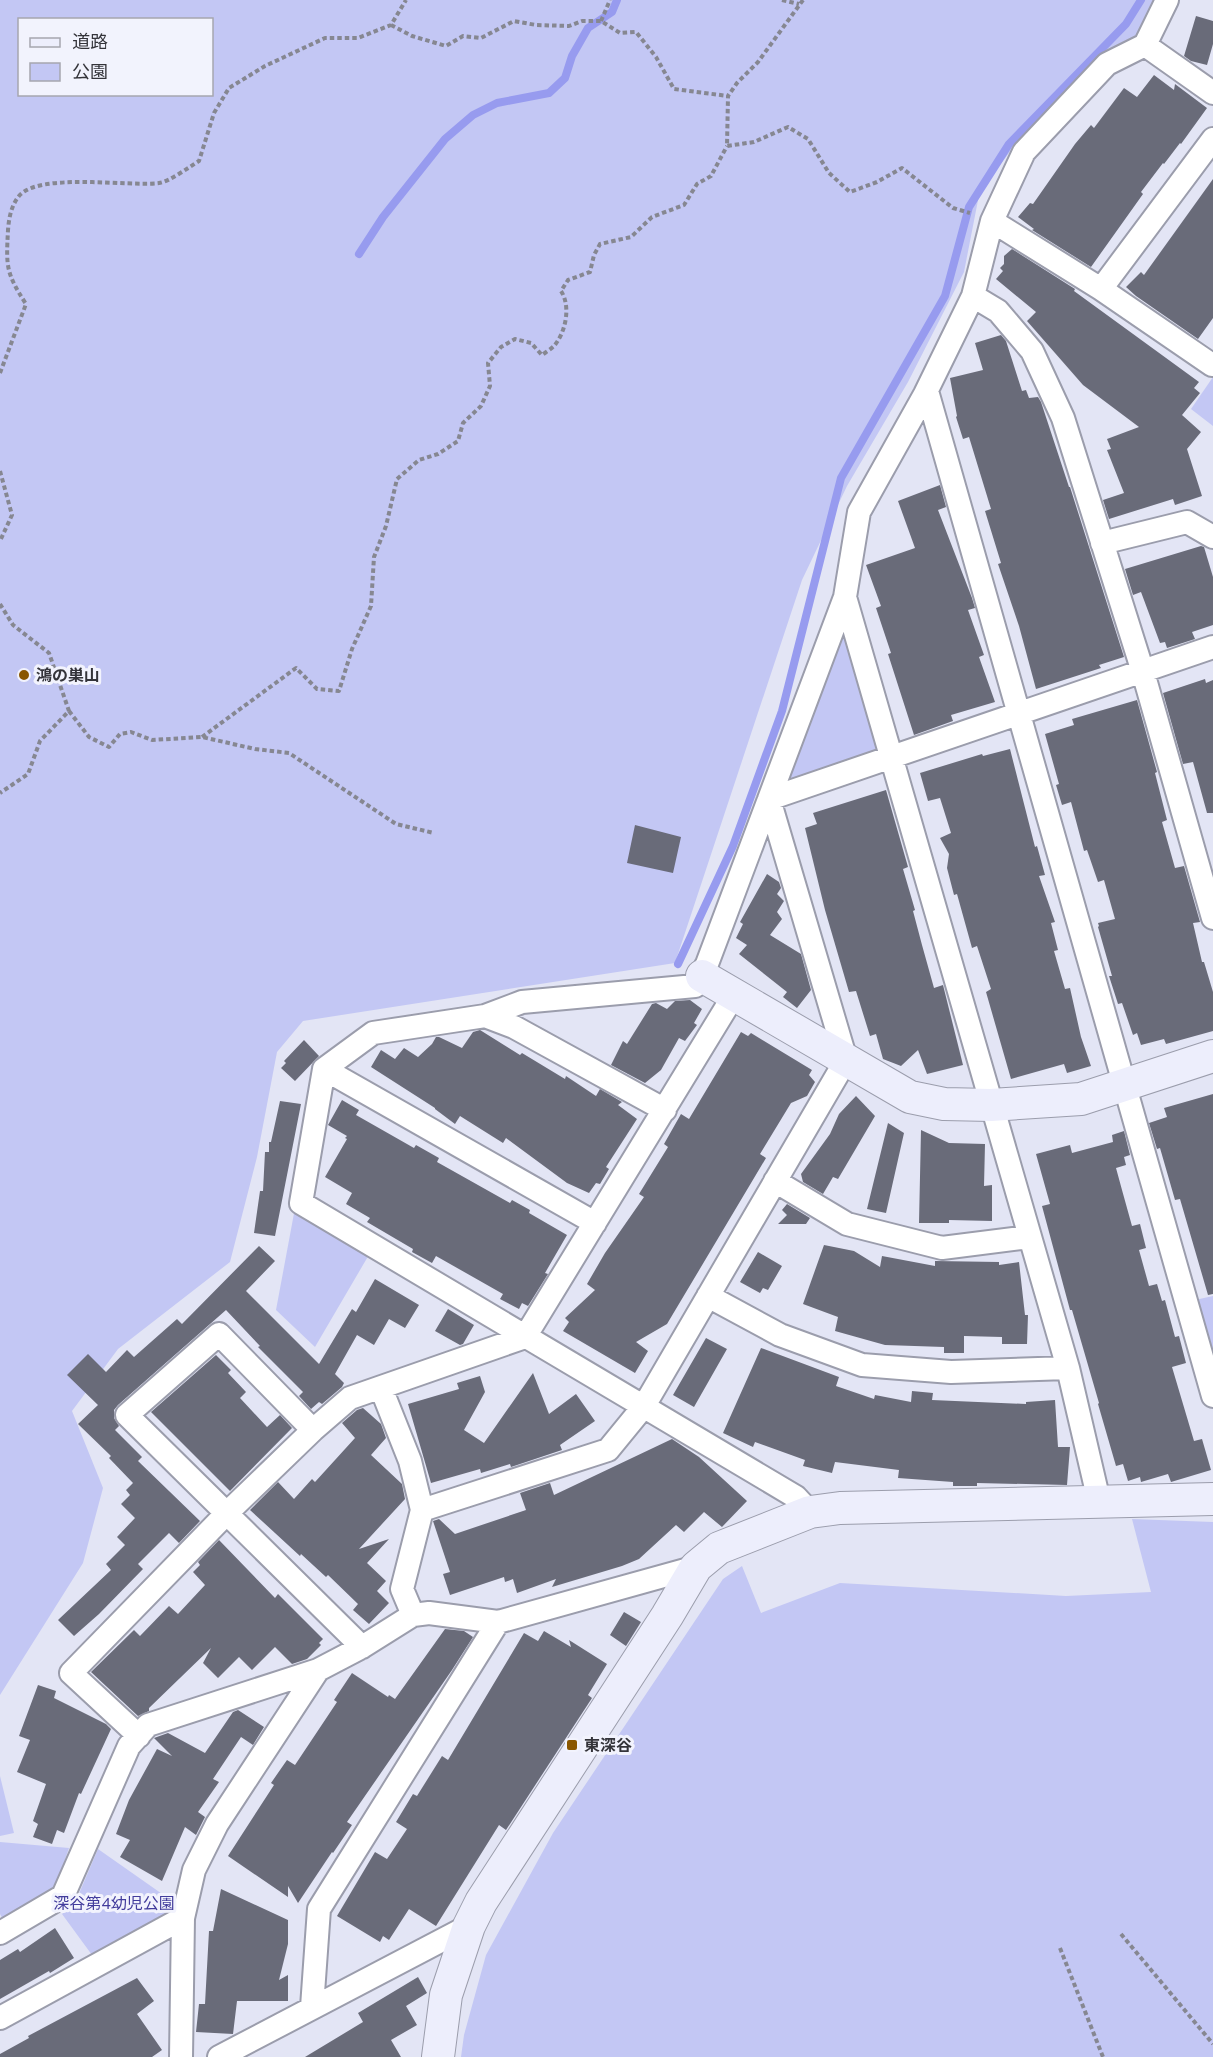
<svg xmlns="http://www.w3.org/2000/svg" width="1213" height="2057" font-family="Mulish,'Noto Sans JP',sans-serif">
	<rect width="100%" height="100%" fill="#e3e5f5"/>
	<path fill="#c3c7f4" fill-rule="evenodd" d="M0,0H1155L1136,37L1089,64L1035,120L980,190L964,272L908,382L847,486L802,580L675,963L303,1021L277,1052L257,1157L230,1262L118,1349L72,1411L103,1488L83,1563L0,1695ZM20,20H212V94H20Z
		M1213,377V426L1191,409Z
		M844,623L884,754L783,787Z
		M295,1208L370,1253L315,1347L276,1310Z
		M1213,1296V1364L1195,1300Z
		M1132,1519L1213,1522V2057H461L464,2035L486,1955L553,1833L723,1579L742,1566L761,1613L840,1583L1066,1596L1151,1592Z
		M0,1776L14,1833L0,1836Z
		M0,1842L69,1848L57,1883L47,1894L2,1918L0,1914Z
		M98,1849L175,1903V1910L92,1955L62,1914L75,1903Z"/>
	<g fill="none" stroke-linecap="round" stroke-linejoin="round">
		<path stroke="#979bef" stroke-width="8" d="M359,254L383,217L445,139L473,115L497,103L549,93L565,78L572,56L588,28L612,12L617,0
			M678,964L733,846L782,711L841,478L945,296L969,207L1009,144L1126,24L1141,0"/>
	</g>
	<path fill="#696b79" d="M1196,16L1213,21V44L1207,65L1191,61L1184,56Z
		M1154,75L1174,90L1175,84L1207,108L1181,144L1180,143L1164,164L1163,163L1141,192L1143,194L1091,267L1032,230L1034,229L1018,217L1030,203L1033,204L1075,144L1091,125L1094,128L1124,88L1137,97Z
		M1213,179V318L1198,339L1136,296L1126,287L1141,272L1144,275Z
		M1012,249L1075,289L1074,291L1199,382L1194,388L1200,393L1182,415L1201,432L1187,449L1202,496L1175,505L1173,499L1109,519L1103,500L1124,493L1107,450L1111,449L1107,439L1139,427L1083,385L1027,321L1036,312L996,279L1003,271L1000,268L1004,264V256Z
		M1001,335L1006,341L1022,391L1026,390L1029,398L1038,397L1041,402L1069,487H1070L1124,657L1099,665L1101,668L1036,689L1019,626L998,564L1001,563L985,511L991,509L969,437L963,439L956,417L957,416L950,378L983,370L975,343Z
		M940,485L946,507L938,510L972,598L975,608L968,610L984,655L979,657L995,702L951,715L953,721L914,735L888,654L891,653L876,608L881,606L866,565L915,548L898,501Z
		M1201,546L1204,547L1213,577V625L1192,632L1195,639L1167,648L1165,642L1160,643L1141,592L1133,595L1125,569Z
		M1205,679L1206,683L1213,680V813H1207L1193,762L1183,764L1163,693Z
		M1137,700L1157,772L1155,773L1167,820L1162,822L1175,868L1184,866L1200,922L1193,923L1202,962H1204L1213,992V1031L1166,1044L1164,1039L1141,1045L1137,1033L1133,1035L1122,1003L1118,1004L1109,976H1112L1098,927L1099,926L1098,923L1115,919L1104,880L1098,882L1087,850L1084,851L1071,802L1062,805L1056,785L1059,784L1045,734L1074,725L1072,719Z
		M1010,749L1035,847L1037,846L1045,875L1039,876L1055,922L1051,923L1058,950L1054,951L1065,989L1070,988L1081,1037L1091,1066L1067,1073L1064,1064L1011,1079L986,992L991,989L977,946L972,948L957,894L954,895L947,868L949,854L940,838L951,833L940,798L928,801L920,773L982,754L983,756Z
		M886,790L908,867L903,869L915,910L913,911L922,945L934,988L943,985L963,1065L927,1074L918,1050L901,1066L883,1059L876,1034L870,1036L856,991L849,992L825,910L805,828L817,824L813,813Z
		M635,825L681,837L673,873L627,863Z
		M767,874L779,882L781,888L777,894L784,901L777,912L782,919L770,935L801,954L811,990L797,1008L783,997L787,992L739,954L747,945L736,938L743,924L740,922Z
		M690,1000L702,1009L694,1023L697,1025L685,1041L679,1038L661,1070L645,1083L611,1065L623,1041L627,1044L652,1004L656,1003L667,1009L675,1001Z
		M480,1030L520,1055L522,1053L565,1079L566,1076L596,1096L600,1089L622,1102L618,1105L637,1119L606,1167L609,1169L600,1184L596,1183L589,1193L567,1183L506,1138L503,1143L460,1116L455,1124L435,1109V1108L371,1067L381,1050L395,1059L404,1048L418,1057L432,1044L436,1037H439L462,1048L473,1032Z
		M741,1032L748,1036L751,1033L812,1070L809,1075L815,1082L807,1096L791,1103L760,1154L766,1158L667,1324L636,1342L648,1351L635,1373L563,1331L569,1322L565,1318L595,1290L587,1284L605,1253L644,1197L639,1194L668,1147L664,1144L681,1114L689,1119Z
		M304,1040L319,1056L295,1081L281,1068L286,1063L284,1061Z
		M1213,1094V1294L1208,1295L1180,1199L1175,1200L1160,1148L1157,1149L1149,1123L1167,1117L1164,1108Z
		M856,1096L875,1116L838,1179L833,1177L823,1194L803,1182L801,1174L830,1134L839,1114Z
		M342,1100L359,1110L356,1115L414,1148L416,1145L439,1158L437,1162L510,1203L512,1200L530,1210L529,1213L567,1235L545,1273L548,1274L528,1306L522,1303L519,1309L500,1299L503,1294L436,1256L432,1263L412,1252L413,1249L367,1222L370,1218L346,1204L352,1193L325,1177L347,1139L345,1138L347,1136L328,1125Z
		M280,1101L301,1104L275,1236L254,1233L260,1191H263L265,1152H269V1142H271Z
		M888,1123L904,1133L886,1213L867,1209Z
		M921,1130L949,1143L985,1144L984,1186L992,1185V1221L949,1220V1223H919Z
		M1124,1131L1130,1155L1124,1157L1126,1165L1116,1168L1122,1190L1132,1226L1140,1224L1146,1248L1139,1250L1149,1286L1157,1284L1162,1301L1165,1300L1175,1337L1179,1336L1186,1363L1172,1367L1194,1441L1202,1439L1211,1470L1171,1482L1168,1474L1141,1482L1140,1477L1128,1481L1123,1464L1116,1466L1098,1404L1099,1403L1072,1310H1070L1042,1206L1050,1204L1036,1154L1070,1145L1072,1153L1113,1142L1112,1135Z
		M787,1204L810,1218L806,1224H778L787,1215L782,1210Z
		M824,1245L854,1251L880,1267L882,1256L935,1266V1261L999,1262V1265L1019,1262L1025,1315H1028L1027,1344H1002V1337L964,1336V1353H944V1347L885,1345L835,1331L838,1317L803,1304Z
		M259,1246L275,1261L246,1291L319,1364L352,1309L356,1312L375,1279L419,1305L405,1328L389,1319L374,1345L357,1335L335,1374L344,1383L342,1387L322,1404L319,1402L311,1409L299,1396L303,1392L258,1347L260,1346L226,1310L118,1405L114,1410V1418L119,1426L115,1430L142,1457L138,1461L200,1521L179,1543L169,1533L138,1564L143,1569L99,1614L74,1636L58,1620L111,1570L106,1564L125,1545L117,1537L135,1518L121,1504L130,1495L126,1490L133,1483L109,1458L111,1456L78,1424L98,1405L67,1375L88,1354L106,1372L127,1350L134,1357L177,1319L182,1324Z
		M758,1252L782,1266L768,1290L763,1288L760,1293L740,1282Z
		M448,1309L474,1325L463,1344L460,1345L435,1331Z
		M706,1338L727,1349L694,1407L673,1395Z
		M761,1348L839,1377L836,1386L874,1399L875,1395L911,1402L912,1391L933,1393L932,1400L1026,1404V1402L1055,1400L1058,1447H1070L1067,1485L977,1483V1486H953V1482L898,1478L899,1470L835,1462L832,1473L803,1466L805,1460L755,1442L753,1447L723,1433Z
		M216,1355L231,1370L228,1373L246,1392L240,1398L267,1427L280,1415L292,1428L230,1491L151,1412Z
		M533,1373L549,1414L576,1394L595,1421L560,1445L562,1450L511,1467L510,1464L481,1473L480,1469L431,1483L408,1404L459,1389L457,1383L480,1376L485,1392L464,1430L484,1443Z
		M363,1408L381,1424L386,1438L371,1455L402,1484L405,1499L359,1549L389,1539L367,1563L386,1581L377,1591L389,1603L369,1624L353,1610L358,1604L328,1575L326,1577L301,1554L300,1556L250,1510L278,1482L294,1499L312,1479L315,1482L355,1438L342,1423L357,1410Z
		M672,1439L699,1457L747,1501L722,1527L704,1512L684,1532L676,1525L639,1559L622,1566L552,1587L556,1579L517,1593L513,1579L505,1582L504,1577L450,1595L443,1574L450,1572L433,1521L439,1519L455,1534L526,1510L520,1493L550,1483L554,1495Z
		M219,1540L275,1598L278,1594L323,1639L319,1643L321,1645L307,1659L292,1664L275,1647L252,1670L239,1657L218,1678L203,1663L211,1648L149,1708V1711L138,1716L91,1672L134,1630L140,1636L169,1606L178,1614L205,1585L193,1572L200,1565L198,1562Z
		M624,1612L641,1622L626,1646L610,1635Z
		M445,1629L464,1631L473,1637L452,1670L347,1822L352,1825L333,1853L332,1852L298,1903L288,1886V1897L228,1856L274,1785L271,1783L287,1760L295,1765L337,1702L334,1700L352,1673L388,1697L389,1695L395,1699Z
		M544,1631L571,1647L569,1640L607,1664L588,1695L592,1698L506,1830L499,1825L436,1926L409,1909L389,1940L383,1936L380,1942L337,1916L375,1852L387,1859L407,1829L396,1822L413,1794L417,1796L442,1756L448,1760L524,1633L538,1641Z
		M38,1685L56,1691L54,1698L106,1724L111,1729L81,1794L79,1793L64,1833L57,1830L52,1844L33,1837L38,1824L33,1821L46,1784L17,1772L30,1740L19,1736Z
		M238,1710L264,1727L253,1745L241,1737L213,1779L219,1782L198,1812L205,1817L196,1835L185,1827L162,1881L120,1857L130,1840L116,1834L129,1800L157,1749L172,1756L154,1738L168,1733L205,1753L233,1712Z
		M221,1889L288,1920V1944L279,1980L288,1975V2001H237L233,2034L196,2032L199,2004H205L209,1931H213Z
		M55,1928L74,1958L50,1973L49,1971L0,1999V1960L18,1949L20,1952Z
		M418,1977L427,1993L406,2006L417,2025L391,2040L401,2057H305L363,2022L358,2013Z
		M137,1978L154,2001L137,2014L162,2050L152,2057H0V2054L29,2038L28,2036Z"/>
	<g fill="none" stroke-linecap="round" stroke-linejoin="round">
		<g stroke="#9b9dac" stroke-width="26">
			<path id="street" d="M1145,45L1213,93
				M992,221L1101,289L1212,365L1213,364
				M1101,289L1213,139
				M973,296L998,311L1032,351L1063,418L1143,672L1213,918
				M927,391L1213,1396
				M1102,543L1187,522L1213,537
				M845,597L1068,1368L1099,1501
				M485,1016L514,1027L665,1110
				M324,1069L595,1223
				M775,1181L847,1224L942,1248L1029,1237
				M708,1296L780,1335L862,1365L951,1372L1068,1368
				M381,1388L410,1461L422,1510L402,1589L413,1615
				M313,1430L219,1334L127,1415L362,1647
				M422,1510L608,1450L644,1406L846,1060L769,799L1213,647
				M810,1512L796,1497L301,1203L324,1069L373,1033L485,1016L522,1002L695,986L707,964L845,597L859,512L925,394L973,296L992,221L1024,152L1107,64L1145,45L1167,0
				M139,1736L71,1673L227,1513L313,1430L350,1398L525,1337L734,995
				M0,1933L63,1896L129,1746L148,1725L318,1670L362,1647L413,1615L429,1613L498,1622L696,1567
				M312,2007L319,1909L498,1622
				M0,2018L183,1918
				M181,2057L183,1918L194,1870L217,1824L318,1670
				M219,2057L469,1926"/>
		</g>
		<g stroke="#9b9dac" stroke-width="34">
			<path id="secondary" d="M702,976L910,1097L944,1104L991,1105L1081,1099L1213,1056
				M438,2057L446,1995L469,1926L481,1902L667,1616L696,1567L719,1548L810,1512L840,1508L1213,1499"/>
		</g>
		<path stroke="#868791" stroke-width="4" stroke-dasharray="4.5 3" stroke-linecap="butt" d="M782,0L799,4
			M803,0L758,62L737,83L728,96L727,146L754,142L788,127L808,139L829,173L850,192L877,182L902,168L953,208L970,213
			M601,21L610,0
			M391,25L412,36L446,46L463,36L481,38L514,21L536,25L569,26L582,21H601L620,33L636,32L656,57L674,89L728,96
			M0,373L26,304C6,273 6,267 8,230C9,218 11,206 19,196C39,172 129,187 159,183C169,182 189,167 199,161L214,113L229,88L265,66L325,38H358L391,25L406,0
			M0,471L12,515L0,541
			M0,604L13,625L49,653L69,711L40,741L28,774L0,793
			M69,711L89,737L109,747L120,734L131,732L152,740L202,737L255,749L289,753L396,824L434,833
			M202,737L296,668L317,689L339,691L352,649L371,606L374,557L386,526L397,479L419,460L438,454L458,441L463,423L481,406L490,386L488,363L501,347L515,339L531,343L542,355C546,352 551,349 554,346C566,332 571,306 561,291L568,280L590,272L594,255L600,244L631,237L652,217L684,205L697,184L711,176L727,146
			M1121,1934L1213,2044
			M1060,1948L1103,2057"/>
		<use href="#street" stroke="#fff" stroke-width="22"/>
		<use href="#secondary" stroke="#edeefc" stroke-width="32"/>
	</g>
	<g fill="#895600" stroke="#f2f3fd" stroke-width="2">
		<circle cx="24" cy="675" r="6"/>
		<rect x="566" y="1739" width="12" height="12" rx="3"/>
	</g>
	<g text-anchor="middle" dominant-baseline="central" stroke-width="6" stroke-linejoin="round" paint-order="stroke">
		<g font-size="16" font-weight="bold" fill="#34343a" stroke="#f2f3fd" text-anchor="start">
			<text x="36" y="675">鴻の巣山</text>
			<text x="584" y="1745">東深谷</text>
		</g>
		<g font-size="16" fill="#423c9c" stroke="#f2f3fd">
			<text x="114" y="1903">深谷第4幼児公園</text>
		</g>
	</g>
	<rect x="18" y="18" width="195" height="78" fill="#f2f3fd" stroke="#a6a7af" stroke-width="1.5"/>
	<rect x="30" y="38" width="30" height="9" fill="#edeefc" stroke="#a6a7af" stroke-width="1.5"/>
	<text x="72" y="48" font-size="18" fill="#34343a">道路</text>
	<rect x="30" y="63" width="30" height="18" fill="#c3c7f4" stroke="#a6a7af" stroke-width="1.5"/>
	<text x="72" y="78" font-size="18" fill="#34343a">公園</text>
</svg>
